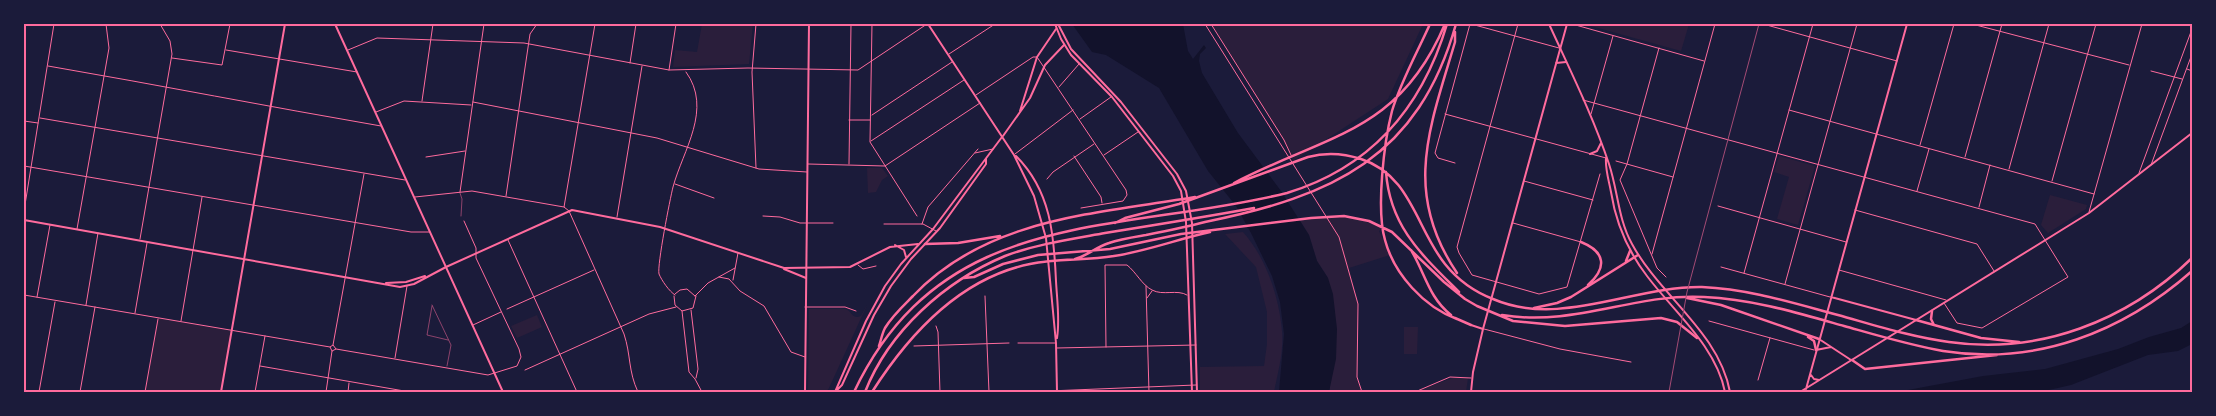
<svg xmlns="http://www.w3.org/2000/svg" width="2216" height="416" font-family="Montserrat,sans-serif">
	<rect width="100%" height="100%" fill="#1b1b3a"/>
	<path fill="#2a1e3b" d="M702,24H753L749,64L673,67L675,50L697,52Z
		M1211,24H1423L1388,99L1293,161L1287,146Z
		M1584,24H1689L1681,51Z
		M1779,156L1815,166L1798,225L1777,219L1789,177L1774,172Z
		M867,168H882L888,176L882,180L876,192L868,193Z
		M2050,195L2087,205L2086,209L2048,233L2041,225Z
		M1350,217L1383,227L1379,231L1390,255L1349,268L1358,304L1357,377L1362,392H1329L1330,388L1328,278L1317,261L1309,235L1299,219Z
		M1243,232C1266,258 1279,296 1282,331C1284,351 1278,372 1274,392H1200V367L1264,366L1267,344V312L1256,267L1225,234Z
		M867,305L829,388L826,392H808L809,309H846C852,312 853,320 861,316Z
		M537,315L542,327L517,338L511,326Z
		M158,318L232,331L221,392H145Z
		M1404,327H1418L1417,354H1404Z
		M1455,377L1468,378L1466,392H1415Z"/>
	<path fill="#12122b" d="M1072,24H1183L1188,51L1193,59L1204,45L1206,48L1200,54L1199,61L1202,73L1238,133L1281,191L1309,235L1317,261L1328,278L1333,294L1337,329L1336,359L1329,392H1279L1284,334L1280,302L1272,276L1251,233L1236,206L1208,171L1159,88L1106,55L1092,52Z
		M2192,321V344L2178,351L2148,355L2071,385L2040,392H1897L1983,376L2045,369L2118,349L2149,337L2181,328Z"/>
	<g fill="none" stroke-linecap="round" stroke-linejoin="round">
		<path stroke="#ff6b9d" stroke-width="0.5" d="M460,193L462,199L461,216
			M432,305L451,345L447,366
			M432,306L427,335L448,340"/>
		<path stroke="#ff6b9d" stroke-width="1" d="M595,24L564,207L569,211L624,334C631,355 628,371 638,392
			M872,24L870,142L917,216
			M1205,24L1339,237L1358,304L1357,377L1362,392
			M1211,24L1284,140L1291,155
			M1471,24L1559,48
			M1518,24L1457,247L1459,253L1472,275L1539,294L1567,287L1600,174
			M1572,24L1704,61
			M1763,24L1897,61
			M1972,24L2129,65
			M1659,48L1627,164L1620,180L1657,268L1666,277
			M226,50L357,72
			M348,50L377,38L524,43L669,70L748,68L858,70L927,24
			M949,54L995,24
			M172,58L222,65L230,24
			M630,63L636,24
			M48,66C159,85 270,107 381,126
			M2187,69L2192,71
			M669,70L676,24
			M2151,71L2182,79
			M1059,87L1079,64
			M976,95L1033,57H1037L1126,190L1127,195L1123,201L1081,208
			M1583,100L2035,224L2068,277L1982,328L1957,323L1944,303
			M422,101L433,24
			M473,102L657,138L759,169L807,172
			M1789,110L2094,194
			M376,112L404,101L471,105
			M1445,114L1606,158
			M1591,114L1613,36
			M872,115L952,62
			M40,118L405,180
			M1080,119L1111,97
			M849,120H870
			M24,121L38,123
			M871,141L964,80
			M1920,145L1954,24
			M975,153L993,149
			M1015,154L1073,110
			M1104,155L1138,132
			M1074,156L1101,197L1102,203
			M426,157L465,151
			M1965,157L2002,24
			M1616,161L1673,177
			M1455,163L1438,158L1435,153L1470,24
			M808,164L885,166L980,103
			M849,164L851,24
			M2151,165L2192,54
			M24,166L411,232H430
			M756,168L752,72L756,24
			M2009,169L2049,24
			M2139,173L2192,29
			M1047,179L1053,172L1094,144
			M1524,181L1593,200
			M2052,181L2096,24
			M675,184L714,198
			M1917,191L1929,149
			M460,192L484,24
			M506,196L530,34L537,24
			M415,197L472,191L564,207
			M1718,206L1846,242
			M1979,207L1990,165
			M1855,210L1977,244L1994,271
			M24,211L54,24
			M2089,212L2142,24
			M763,216L780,217L800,223H833
			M617,217L642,66
			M1513,223L1581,242
			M884,224H923L936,231
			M922,224L928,207L978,149
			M77,229L109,48L106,24
			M140,239L172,54L170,41L160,24
			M508,240L577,392
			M1652,254L1715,24
			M858,265L863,269L876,266
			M1721,267L1830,297
			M1839,270L1946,300
			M1744,273L1813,24
			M719,277L729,279L740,291L764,306L791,352L805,357
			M733,280L738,253
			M1785,284L1857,24
			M1146,286L1149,392
			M675,294L680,290L687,289L695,296
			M24,295L330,347
			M675,295C669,291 662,281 659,274C657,265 670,199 673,187C683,150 713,109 686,72
			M674,296L675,305L682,311L693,308L696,296
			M695,296L708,283L735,268
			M985,296L989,392
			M37,297L50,225
			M1147,298L1152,291
			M86,305L98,233
			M805,307H845L856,311
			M507,309L594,270
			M691,310L698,369L696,378
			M682,311L689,372L695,379L702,392
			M135,313L147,243
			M181,321L202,197
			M1709,321L1814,350
			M473,325L501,312
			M936,326L938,332L940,392
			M1484,329L1560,349L1631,362
			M1018,343H1055
			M333,345L364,174
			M914,346L1009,343
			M1106,347L1105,265H1127C1136,272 1142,285 1152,290C1163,296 1177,289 1187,295
			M1057,348L1196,345
			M336,349L488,375L517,366L521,357L519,349L476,258V248L464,221
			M395,358L407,286
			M260,366L410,392
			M525,370L649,314L676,307
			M1758,380L1770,338
			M39,392L55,302
			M80,392L95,307
			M145,392L158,319
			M255,392L265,336
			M326,392L332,351L336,349L333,345L330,347L332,351
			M348,392L349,383
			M1000,392H1020
			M1024,392L1196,385
			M1415,392L1450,377L1471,378"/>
		<path stroke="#ff6b9d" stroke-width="2" d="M1556,63L1566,62
			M1020,111L1037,57L1056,29
			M1003,136L1030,98L1045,65L1064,45
			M24,220L400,287L414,284L446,267
			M386,283L406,282L425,276
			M1471,325L1483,329
			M221,392L285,24
			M805,392L809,24
			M1471,392L1473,372L1483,329L1567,24"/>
		<path stroke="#ff6b9d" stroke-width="2" d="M1055,24L1061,39L1071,55L1112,97L1173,176L1181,191L1186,222L1192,392
			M1058,24L1071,49L1121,102L1177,174L1186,191L1192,223L1197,392
			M1549,24C1570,70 1593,116 1609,164C1618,191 1618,219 1632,244C1660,296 1719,332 1730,392
			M1590,154L1597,151L1601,143
			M1606,158C1605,169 1609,181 1611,192C1616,224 1627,250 1647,276C1674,312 1716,346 1725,392
			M895,245L904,250L906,257
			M446,267L572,210L660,227L784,268L850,267L890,247L918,244
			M784,269L806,278
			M1831,297L1916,320
			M1819,339L1851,360
			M1816,350L1831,347
			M1811,375L1814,379L1819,380
			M1806,389L1907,24
			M835,392L866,321L885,286L901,264L933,229L1002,137
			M835,392L842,385L874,315L891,286L911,259L940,228L986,164V159
			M1800,392L2089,213L2192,133"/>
		<path stroke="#ff6b9d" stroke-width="2" d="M335,24L503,392
			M928,24L1014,155L1034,196L1046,238L1056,343L1057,392
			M1016,156C1051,191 1054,235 1056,281C1057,300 1060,320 1057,338"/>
		<path stroke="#ff6b9d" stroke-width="2.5" d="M1430,24C1417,53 1401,81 1392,111C1384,142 1376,209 1385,240C1394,274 1424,307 1457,319
			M1455,32V42C1430,127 1402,192 1457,273
			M1386,172C1390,227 1422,255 1459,292
			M1234,183C1328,134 1399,133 1445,24
			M1115,223L1125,218L1179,204L1308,157C1326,152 1343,153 1361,159C1411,175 1416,228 1445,264C1457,279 1475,292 1493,299C1560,328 1633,286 1702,287C1749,289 1793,303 1838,315C1874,325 1911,337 1949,342C2039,355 2127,321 2192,258
			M1581,242C1606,252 1607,268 1588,285
			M925,244L958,243L1000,236
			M1411,250C1425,273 1429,298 1451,315
			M1075,259C1087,256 1096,247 1109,243C1120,239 1134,237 1146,235C1166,231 1186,227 1205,222C1333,196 1418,158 1456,24
			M1626,261L1630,251
			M964,278L974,277L1003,264L1038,255L1110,249L1181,234L1311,218L1344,216L1369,221L1392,232L1444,282L1465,299L1477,306L1513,321L1565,326L1661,318L1677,322L1697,338
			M1687,298L1721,305L1819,339
			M1534,308L1557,303L1571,297L1638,255
			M1932,311L1931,319L1934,325
			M1502,315C1575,327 1635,293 1704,297C1752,299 1798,313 1844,326C1876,335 1909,345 1943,351C2036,366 2123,332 2192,271
			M1455,318L1471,325
			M1916,320L1981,338L2019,342
			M1808,337L1814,341L1816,350
			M879,346C881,340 882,334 885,328C892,316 903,306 913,296C987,218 1095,214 1195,197
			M1852,360L1865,369L1997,355
			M854,392C943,205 1117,235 1287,193C1372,167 1422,108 1447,24
			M865,392C889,331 945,281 1005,256C1037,244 1072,239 1105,233C1155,225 1205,217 1254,208
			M872,392C909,334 960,278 1030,264C1058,258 1086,261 1114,256C1147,251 1178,239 1210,232"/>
		<path stroke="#a44b75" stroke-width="1" d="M1669,392L1687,292L1759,24"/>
	</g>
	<rect width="2216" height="416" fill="none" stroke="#1b1b3a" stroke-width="50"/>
	<rect x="25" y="25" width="2166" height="366" fill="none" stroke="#ff6b9d" stroke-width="2"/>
</svg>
